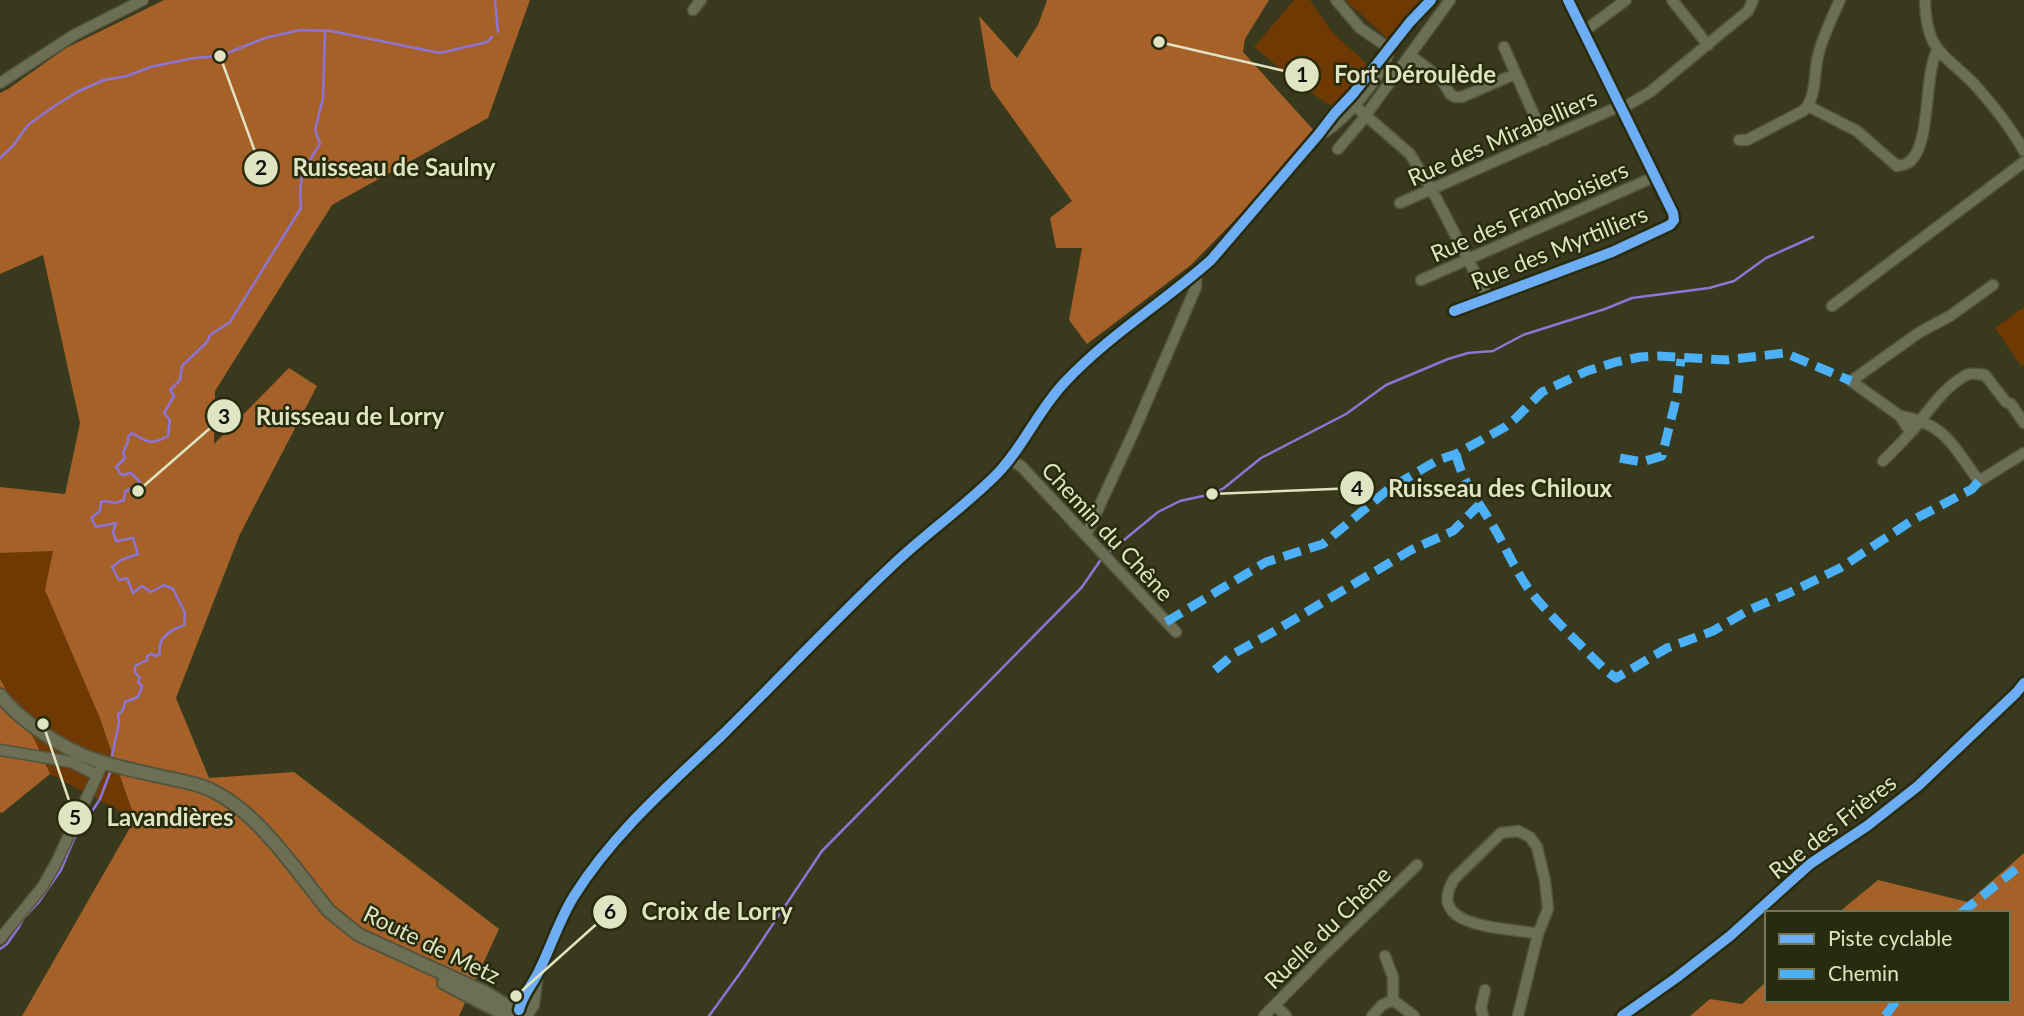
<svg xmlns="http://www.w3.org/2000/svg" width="2024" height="1016" font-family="Lato,sans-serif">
	<rect width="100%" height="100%" fill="#38391d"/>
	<path fill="#6f3904" d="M1294,0H1310L1332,32L1369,66L1333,107L1300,85L1254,47Z
		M1345,0H1420L1387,38Z
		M2024,307V364L2021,366L1995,328Z
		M53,551L99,716L135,819L50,774L0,682V553Z"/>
	<path fill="#a66129" d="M164,0H530L488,118L332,205L215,391L214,444L289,368L317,386L240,534L176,698L209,778L294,772L499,929L459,1016H22L135,819L99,716L45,590L53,551L0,553V487L65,494L80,423L43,255L0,274V93L8,89L66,48Z
		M1047,0H1269L1245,39L1243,52L1318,135L1191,265L1087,344L1069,320L1082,248H1056L1050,218L1072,201L991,88L979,16L1017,58L1038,25Z
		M0,679L35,741L50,774L2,813L0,812Z
		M2024,853V1016H1690L1710,999L1742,1004L1767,981V1000H2008V913H1838L1878,880L1968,902Z"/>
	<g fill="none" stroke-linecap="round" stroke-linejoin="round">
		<path stroke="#8e74d4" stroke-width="2.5" d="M495,0L498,32
			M0,158L12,147L28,125L53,107L77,92L104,80L127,76L150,67L194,58L220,56L265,38L300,30L331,31L440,53L487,42L492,37
			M1107,554L1158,512L1180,501L1212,494L1224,488L1261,458L1346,414L1386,385L1448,359L1468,353L1493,351L1523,335L1605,309L1632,298L1709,288L1734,281L1766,258L1813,237
			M111,760L119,723L118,715L123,710L125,702L138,697L142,686L138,682L140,678L135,672V666L147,660V656L152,654L155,656L160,654C157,638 169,631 184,625L185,613L173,589L164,585L151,592L142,586L133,593L127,578L119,580L112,567L121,560L138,554L133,538L116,541L113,532L116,523L96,527L91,518L100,511L101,502L106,501L115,503L124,500L125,491L131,489L138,491L140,482L131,473L122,475L116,467L125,458L123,453L128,441V437L132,433C148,443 152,445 168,436L170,420L164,413L174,396L170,390L180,380L182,366L207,342L210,335L230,322L301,208C298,177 303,170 320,144L315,130L323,98L325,31
			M0,949L7,944L19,927L23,919L38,903L61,870L74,839L100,799L111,770
			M709,1016L743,969L822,851L1082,587L1102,558"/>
		<g stroke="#52543d" stroke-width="13">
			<path id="minor" d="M1336,0L1360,28L1390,49
				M1672,0L1708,45
				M1925,0C1926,52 1944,53 1975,85C1993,105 2011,128 2024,151
				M693,10L701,0
				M1583,32L1626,0
				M1504,47L1545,140
				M1410,55L1441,79L1450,94L1455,97H1462L1515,74
				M0,83L74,35L143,0
				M1348,100L1410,154L1432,190L1485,292L1490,296
				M1808,106L1857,131L1897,166C1898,166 1907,164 1908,163C1932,147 1923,78 1937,51
				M1325,132C1348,117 1378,81 1388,55
				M1739,140H1747L1803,111C1818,97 1813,71 1819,52C1824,34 1832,17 1840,0
				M1338,149L1360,123L1450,0
				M1400,203L1611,110L1628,105L1650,92L1748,11L1753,0
				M1421,280L1654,177
				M1832,306L2024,162
				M1454,311L1612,252L1670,225L1674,220L1673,213L1568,0
				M1900,416C1946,423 1954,448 1979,481L2024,453
				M1913,430L1907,427L1900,416L1851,381L1920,332L1950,316L1993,285
				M1010,459L1022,467L1176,632
				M1883,461C1892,452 1901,443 1910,433C1927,414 1941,390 1963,377C1970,372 1977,374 1985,375L2006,402L2011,404L2024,423
				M1086,535L1135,429L1196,287V279L1194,276
				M0,750L71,762L97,775
				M0,939L43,886L56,863L103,763
				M1385,956L1393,977V1000
				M1278,1008L1286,1016
				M519,1010C522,996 532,985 538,973C551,947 559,920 574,896C613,834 667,787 720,737C779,679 836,618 896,562C928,532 965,506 996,475C1023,448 1038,410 1065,382C1109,335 1164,302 1211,260L1318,135L1335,113L1353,94L1410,22L1431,0
				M527,1015L534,1005L537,980
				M1264,1016L1323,956L1417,865
				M1372,1016L1382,1005L1393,1000L1414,1016
				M1483,1016L1481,1008L1485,990
				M1518,1016L1538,934L1548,909L1545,881L1537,847L1530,837L1518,831L1501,833L1454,879C1423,930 1510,927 1538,934
				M1622,1016L1676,978L1730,936L1810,864L1867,826L1918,786L2016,693L2024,683"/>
		</g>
		<g stroke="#52543d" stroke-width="16">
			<path id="major" d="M0,695C19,720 62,748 92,759C112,766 133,770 154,775C175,780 196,782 215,792C260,815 297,872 329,911L359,935L484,992L509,1007L513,1012
				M444,983L508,1016
				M511,1016L513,1012L519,1010L525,1012L527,1016"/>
		</g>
		<use href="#minor" stroke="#6c6f55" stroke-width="10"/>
		<use href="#major" stroke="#6d6f55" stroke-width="12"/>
		<path stroke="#4cb0f7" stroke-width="9" stroke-dasharray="18 9" stroke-linecap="butt" d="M1456,454C1462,482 1479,502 1493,526C1507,549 1517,575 1534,596C1556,622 1581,645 1605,670L1616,678L1667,648L1713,631L1749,610L1789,593L1840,568L1913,520L1972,489L1979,481
			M1620,458L1642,462L1662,456L1677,395L1681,359
			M1166,622L1266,562L1323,544L1390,488L1438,460L1456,454L1505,427L1516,418L1542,392L1587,371L1616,362L1640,357L1658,356L1726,360L1785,353L1851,381
			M1215,670L1235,653L1273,632L1411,550L1453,531L1479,505
			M1961,913L2016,869
			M1885,1016L1897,1000"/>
		<g stroke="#282b0e" stroke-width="15">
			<path id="cycleway" d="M1454,311L1612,252L1670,225L1674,220L1673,213L1568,0
				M519,1010C522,996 532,985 538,973C551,947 559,920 574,896C613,834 667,787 720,737C779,679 836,618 896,562C928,532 965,506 996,475C1023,448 1038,410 1065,382C1109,335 1164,302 1211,260L1318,135L1335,113L1353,94L1410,22L1431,0
				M1622,1016L1676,978L1730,936L1810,864L1867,826L1918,786L2016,693L2024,683"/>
		</g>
		<use href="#cycleway" stroke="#6dadf4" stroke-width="10"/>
	</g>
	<g text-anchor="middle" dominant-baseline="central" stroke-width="5" stroke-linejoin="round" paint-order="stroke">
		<g font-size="23" fill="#e0e4c2" stroke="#282b0e">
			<text transform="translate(1502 137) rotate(-24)">Rue des Mirabelliers</text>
			<text transform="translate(1529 211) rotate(-24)">Rue des Framboisiers</text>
			<text transform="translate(1559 247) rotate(-22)">Rue des Myrtilliers</text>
			<text transform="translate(1108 531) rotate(47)">Chemin du Chêne</text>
			<text transform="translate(1832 826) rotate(-38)">Rue des Frières</text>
			<text transform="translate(1327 927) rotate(-44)">Ruelle du Chêne</text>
			<text transform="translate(432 944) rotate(26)">Route de Metz</text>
		</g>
	</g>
	<path fill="none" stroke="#e0e4c2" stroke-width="2.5" d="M1159 42L1302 75M220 56L261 168M138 491L224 416M1212 494L1357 488M43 724L75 818M516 996L610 912"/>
	<g fill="#e0e4c2" stroke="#282b0e" stroke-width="2.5">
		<circle cx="1159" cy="42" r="7"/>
		<circle cx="220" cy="56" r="7"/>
		<circle cx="138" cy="491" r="7"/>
		<circle cx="1212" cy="494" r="7"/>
		<circle cx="43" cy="724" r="7"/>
		<circle cx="516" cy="996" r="7"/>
		<circle cx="1302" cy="75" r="18"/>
		<circle cx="261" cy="168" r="18"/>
		<circle cx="224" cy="416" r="18"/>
		<circle cx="1357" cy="488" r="18"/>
		<circle cx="75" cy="818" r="18"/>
		<circle cx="610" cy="912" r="18"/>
	</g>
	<g font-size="21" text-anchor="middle" font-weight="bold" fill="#111">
		<text x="1302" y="82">1</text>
		<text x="261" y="175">2</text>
		<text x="224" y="424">3</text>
		<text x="1357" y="496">4</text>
		<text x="75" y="825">5</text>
		<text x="610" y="919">6</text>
	</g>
	<g font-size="24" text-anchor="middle" font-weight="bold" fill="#e0e4c2" stroke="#282b0e" stroke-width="5" stroke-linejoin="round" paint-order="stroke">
		<text x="1415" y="83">Fort Déroulède</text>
		<text x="394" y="176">Ruisseau de Saulny</text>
		<text x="350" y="425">Ruisseau de Lorry</text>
		<text x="1500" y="497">Ruisseau des Chiloux</text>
		<text x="170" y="826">Lavandières</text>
		<text x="717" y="920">Croix de Lorry</text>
	</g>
	<rect x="1765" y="911" width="245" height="91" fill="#282b0e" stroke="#727556" stroke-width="2"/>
	<rect x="1779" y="934" width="35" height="10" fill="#6dadf4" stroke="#727556" stroke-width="2"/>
	<text x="1828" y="946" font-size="21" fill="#e0e4c2">Piste cyclable</text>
	<rect x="1779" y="969" width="35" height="10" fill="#4cb0f7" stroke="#727556" stroke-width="2"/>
	<text x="1828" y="981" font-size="21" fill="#e0e4c2">Chemin</text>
</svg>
